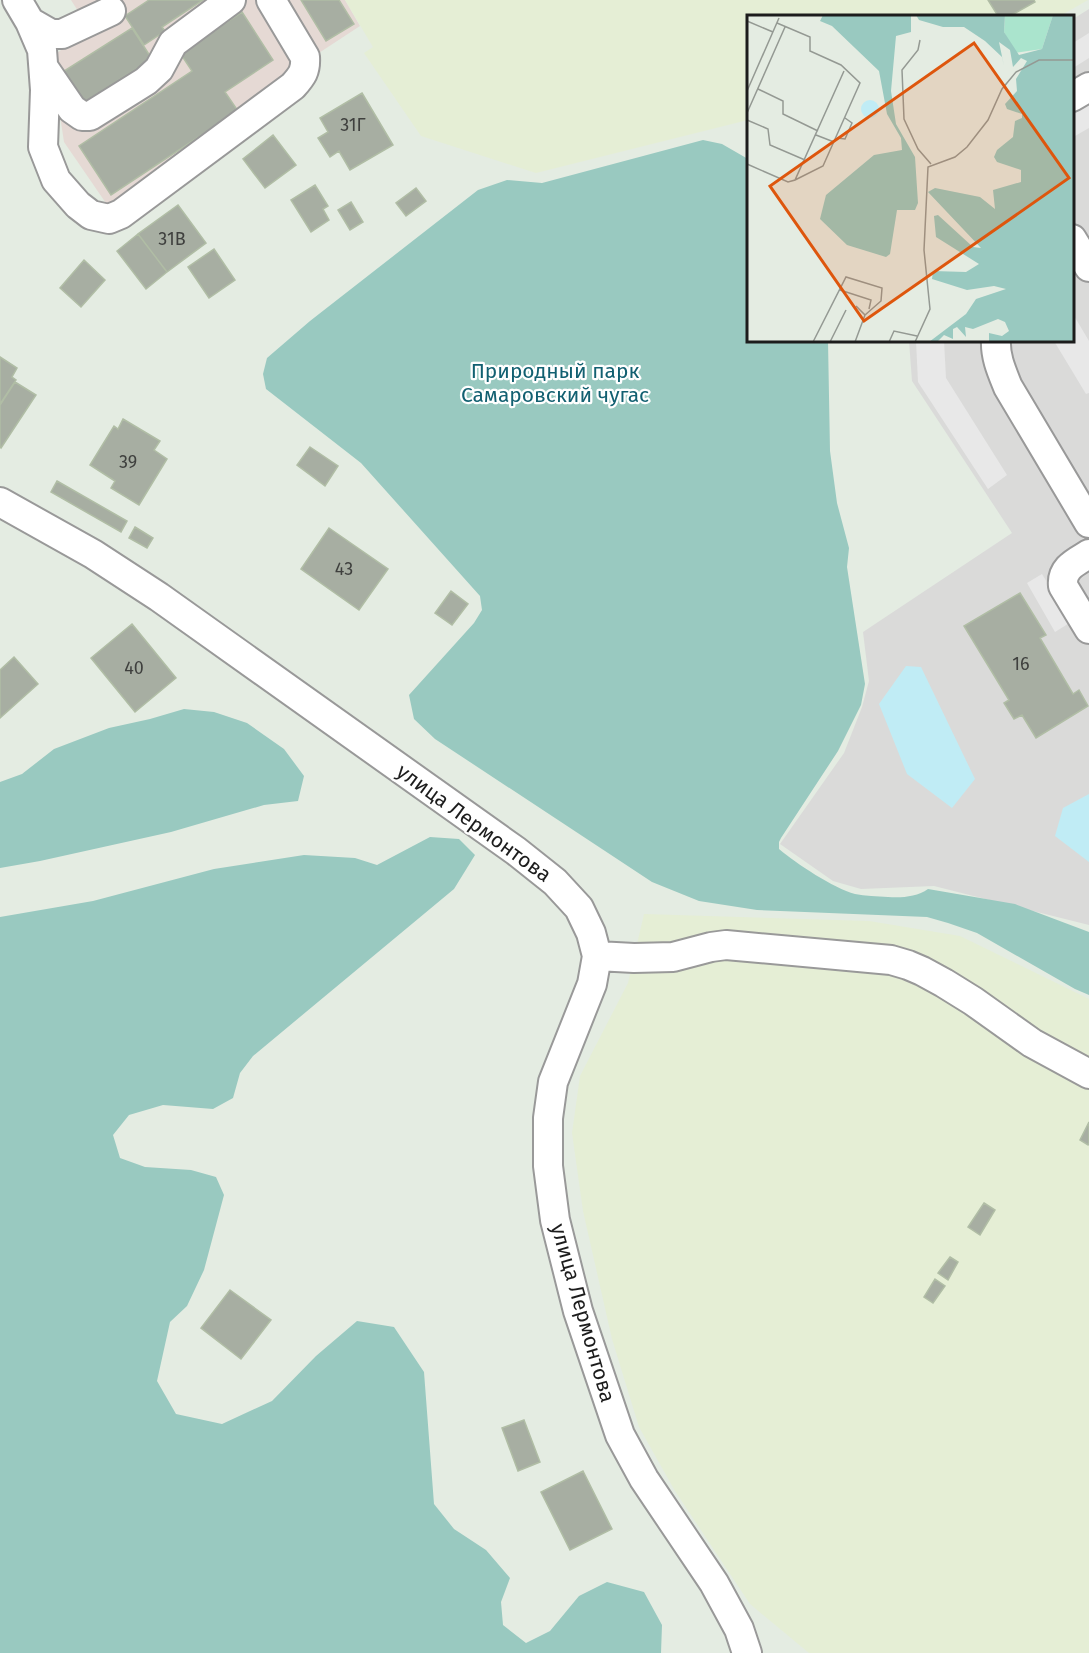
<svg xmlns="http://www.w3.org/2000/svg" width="1089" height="1653" font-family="'Fira Sans',sans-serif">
	<rect width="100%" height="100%" fill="#e4ece2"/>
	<path fill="#dadad9" d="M1089,9V925L934,886L861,889L833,881L780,844L844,753L862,707L869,681L863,632L1012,533L912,381L909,341L1072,340L1073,19Z"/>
	<path fill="#e5d9d4" d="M71,0H345L360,26L299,66L110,209L64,142L51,57L90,30Z"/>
	<path fill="#e5eed5" d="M345,0H1088L1060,16H748V120L536,173L421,136L364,53L373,47Z
		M644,914L869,921L960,936L1089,999V1653H809L750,1604L675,1491L639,1427L612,1339L583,1211L572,1133L580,1076L628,983Z"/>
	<path fill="#99c9c0" d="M703,140L722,144L748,159V340L828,341L830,451L837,503L849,548L847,567L865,684L861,705L838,751L781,838L779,842V849C797,864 833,888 855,894C865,896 877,896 888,897C901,898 917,897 928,889L1015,904L1089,932V995L1075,989L977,933L948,923L927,917L757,910L699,901L652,882L435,739L414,719L409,695L474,623L482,610L480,596L361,463L266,389L263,374L267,358L310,321L478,190L507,180L542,183Z
		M184,709L214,712L247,723L284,749L304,776L298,801L264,805L171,832L40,861L0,868V782L22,774L54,749L109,728L150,719Z
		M430,837L459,839L475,855L454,889L253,1056L240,1073L233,1098L213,1109L163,1105L129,1115L113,1135L120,1158L145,1167L191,1170L216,1177L224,1195L204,1270L187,1306L170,1322L157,1381L176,1414L222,1424L272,1401L316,1356L357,1321L394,1327L424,1372L434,1504L454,1529L486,1550L510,1578L501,1602L503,1625L526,1643L550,1631L579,1596L607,1582L644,1592L662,1625L661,1653H0V917L93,901L214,869L304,855L355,858L377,865Z"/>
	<path fill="#c0ecf5" d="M906,666L921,667L975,779L952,808L907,774L879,704Z
		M1089,794V862L1055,836L1063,808Z"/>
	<path fill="#e8e8e8" d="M1089,33V58L1073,68V43Z
		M1089,104V128L1075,136L1073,131V114Z
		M1073,314L1089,341V393L1086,394L1054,341L1072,340Z
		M916,341H944L946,378L1007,475L988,489L918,382Z
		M1042,574L1071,622L1055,632L1027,583Z"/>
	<path fill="#a7aea2" stroke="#b0bda5" stroke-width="1.5" d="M149,0H203L162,27L165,31L144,45L125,16Z
		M301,0H339L354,24L326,41Z
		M988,0H1034L1035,2L1010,16H998Z
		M242,12L273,60L225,92L238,111L111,195L79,146L192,71L180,53Z
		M132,28L152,59L81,104L61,73Z
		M362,93L393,145L350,170L339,151L330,157L318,138L328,132L320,118Z
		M273,135L296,165L265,188L243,159Z
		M315,185L328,206L323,209L329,220L311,232L291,200Z
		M416,188L426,201L406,216L396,203Z
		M351,202L363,222L350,230L338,210Z
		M178,205L206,243L167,272L138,234Z
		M138,234L167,272L146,289L117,251Z
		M214,249L235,280L209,298L188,267Z
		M84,260L105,280L81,307L60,288Z
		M0,357L17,368L12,377L16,380L0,404Z
		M15,382L36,395L1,448L0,447V405Z
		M123,419L160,441L154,450L167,459L139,505L111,488L115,481L90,465L114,426L118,429Z
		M310,447L338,466L325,486L297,465Z
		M57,481L127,521L121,532L51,492Z
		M135,527L153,538L147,548L129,538Z
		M329,528L388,569L359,610L301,569Z
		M451,591L468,604L452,625L435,613Z
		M1020,593L1046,635L1040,638L1073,694L1079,690L1088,706L1036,738L1022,715L1014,719L1004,703L1009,700L964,626Z
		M132,624L176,678L135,712L91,658Z
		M14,657L38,684L0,718V670Z
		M1089,1122V1143L1088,1145L1080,1140Z
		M984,1203L995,1210L980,1235L968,1227Z
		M950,1257L958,1262L948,1280L938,1273Z
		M935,1279L945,1286L933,1303L924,1297Z
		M230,1290L271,1320L241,1359L201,1328Z
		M524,1420L540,1462L518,1471L502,1428Z
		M583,1471L612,1529L570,1550L541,1492Z"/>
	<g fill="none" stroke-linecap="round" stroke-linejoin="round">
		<g stroke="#999" stroke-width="32">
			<path id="minor" d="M17,0L30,22L51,34H62L111,11
				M30,22L42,50L45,90L43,147L56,180L78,205L91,215L109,219L121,214L293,86C302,76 306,71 305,57L271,0
				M44,68L72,109L82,116H90L146,81L159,69L173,43L231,0
				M1072,97L1089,87
				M1072,239L1089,267
				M996,340C995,357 1002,372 1008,387L1089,523
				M0,502L93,554L159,597L516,851L555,882L579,908L591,933L597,956L592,984L553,1082L548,1118V1166L555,1220L578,1311L620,1435L644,1479L714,1583L739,1629L747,1653
				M1089,554C1076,562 1061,568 1063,586L1089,629
				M597,956L634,958L673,957L711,947L726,945L891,960L908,965L922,971L944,983L973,1001L1032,1043L1089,1074"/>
		</g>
		<use href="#minor" stroke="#fff" stroke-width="28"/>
	</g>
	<g text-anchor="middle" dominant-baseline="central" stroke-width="4.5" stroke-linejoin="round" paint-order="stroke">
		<g font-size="18" fill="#3f403e">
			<text x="353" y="125">31Г</text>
			<text x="172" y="239">31В</text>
			<text x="128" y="462">39</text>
			<text x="344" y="569">43</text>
			<text x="1021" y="664">16</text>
			<text x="134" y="668">40</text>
		</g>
		<g font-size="21" fill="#126071" stroke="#fff">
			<text x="555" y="371">Природный парк<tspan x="555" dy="24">Самаровский чугас</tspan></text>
		</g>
		<g font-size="21" fill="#1c1c1c" stroke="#fff">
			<text transform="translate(474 823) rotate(36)">улица Лермонтова</text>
			<text transform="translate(583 1313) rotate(74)">улица Лермонтова</text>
		</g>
	</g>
	<g transform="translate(747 15)">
		<rect width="327" height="327" fill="#e4ece2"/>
		<path d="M258,0H306L295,34L267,38L257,17Z" fill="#aae4cd"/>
		<path d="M76,0H164V17L149,21L144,76L149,109L168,142L171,188L168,195H150L143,239L139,242L100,230L73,204L79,180L127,140L155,135L154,123L140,99L132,56L85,11L73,6ZM169,0H258L257,17L272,40L295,34L306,0H327V327H242V318L255,321L262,316L258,307L251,304L226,314L218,312L219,322L210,312L206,314V324L197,320L190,327H182L219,299L229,284L259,274L247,271L220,275L185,264L186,256L219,257L232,249L189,222L187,201L191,200L226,232L234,233L181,177L188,173L233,182L248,194L246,175L274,167V155L250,147L247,142L250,135L266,122L268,106L275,103V99L260,94L258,89L270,76L269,64L280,46L274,43L266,52L263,35L252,27L257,51L255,42L238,26L217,12H196L172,5Z" fill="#99c9c0"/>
		<path d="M114 94a9 9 0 1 1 18 0a9 9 0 1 1-18 0Z" fill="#c0ecf5"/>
		<path fill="none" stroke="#949993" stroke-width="1.5" d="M0,6L26,17M30,8L63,22V36L94,50L113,68L76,151L48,165M173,25L171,35L155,55L157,104L171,134L184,149M11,74L36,86V99L71,116M0,76L32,3M0,98L38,12M0,105L21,114L23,130L58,145M69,120L87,127M90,123L98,124L105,108L98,103M0,149L41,167L48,165L97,56M93,275L124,285L122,294M66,327L99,262L135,273L134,286L118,300M83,327L99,295M108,327L118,300L109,291M142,327L147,316L170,321M168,327L183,294L177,235L181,152L208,142L220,132L241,105L255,74L269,57L292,45H327"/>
		<path fill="#de560d" fill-opacity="0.15" stroke="#de560d" stroke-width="3" d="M227,28L322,163L117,306L23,171Z"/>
		<rect width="327" height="327" fill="none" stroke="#1c1c1c" stroke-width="3"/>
	</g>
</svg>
